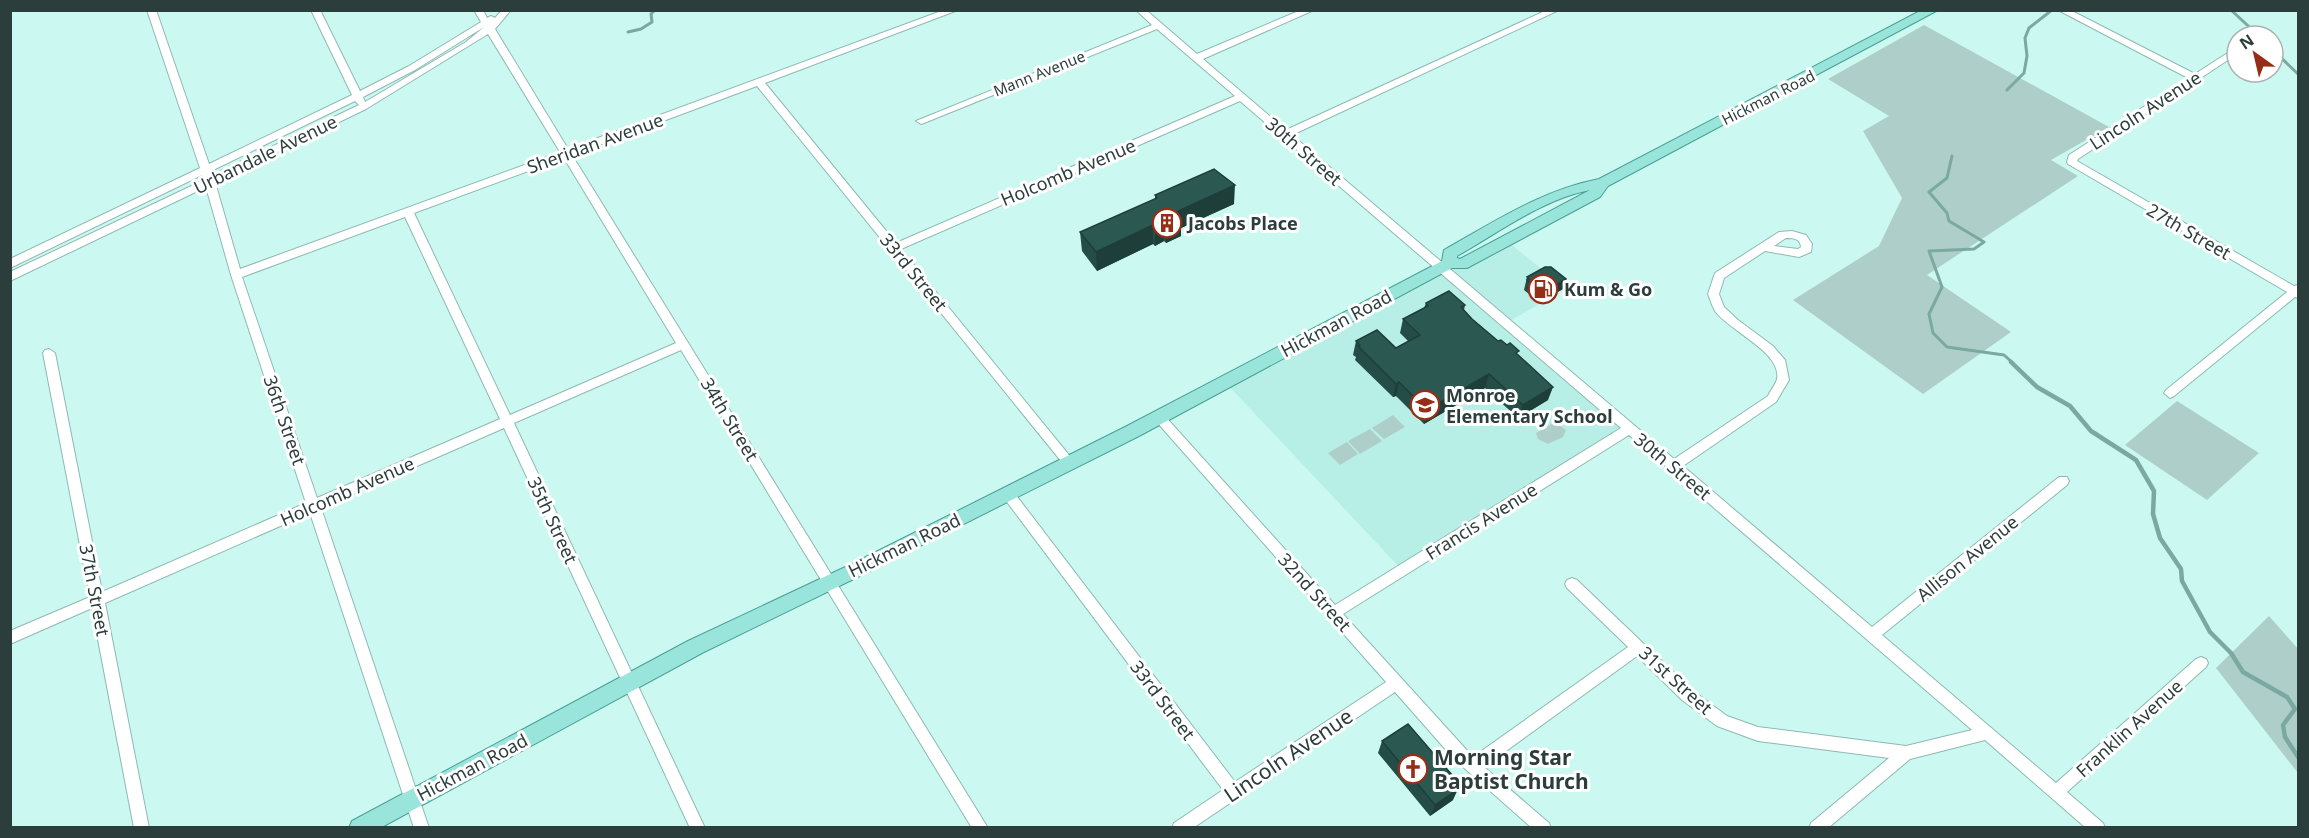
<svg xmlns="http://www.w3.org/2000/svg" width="2309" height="838" font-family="'Noto Sans',sans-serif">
	<rect width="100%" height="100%" fill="#cbf9f1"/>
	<path fill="#b7efe6" d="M1501,236L1566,289L1506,323L1629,429L1402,570L1225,382Z"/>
	<path fill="#aecfc9" d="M1924,25L2109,127L2051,160L2078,176L1927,275L2011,332L1923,394L1793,300L1879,246L1902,198L1863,131L1889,116L1828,79Z
		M2177,401L2259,453L2207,500L2125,445Z
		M1393,415L1405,427L1384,439L1372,428Z
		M1555,422L1566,430L1563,437L1548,444L1538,439L1536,433Z
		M1370,429L1382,441L1360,454L1348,441Z
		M1347,442L1358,454L1340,465L1328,453Z
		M2269,616L2298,649V773L2216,668Z"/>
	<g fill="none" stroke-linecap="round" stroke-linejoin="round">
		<path stroke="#7aa9a1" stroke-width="3" d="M2231,10L2259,36
			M628,32L641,29L652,22L651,14L655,10
			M2273,50L2298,74
			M2007,90L2024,73L2027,56L2025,38L2029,28L2052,10
			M1952,156L1947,178L1929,192L1947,213L1949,221L1984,242L1974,249L1929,251L1942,287L1929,314L1933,333L1947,347L2004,355L2013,363"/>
		<path stroke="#7aa9a1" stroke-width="4.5" d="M2011,362L2037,387L2070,406L2091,431L2136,460L2154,491L2153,514L2160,538L2181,569L2182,581L2210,632L2231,653L2243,672L2287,697L2295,709L2283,725L2285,737L2298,757"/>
		<g stroke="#8db9b2" stroke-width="2">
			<path id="minor" d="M147,10H156L209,164L352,95L311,10H320L360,91L409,66L481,22L474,10H483L487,18L491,16L495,18L502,10H511L495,29L568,149L944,10H958L765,83L896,243L1235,96L1157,29L924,123L921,124L916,121L1152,25L1136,10H1146L1197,54L1301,10H1314L1203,59L1286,130L1547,10H1559L1292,135L1674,459L1768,396C1770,391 1776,384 1777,379C1782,352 1729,331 1715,311C1712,306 1710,299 1708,294L1715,273L1779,232L1792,231L1806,235L1812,244L1811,252L1799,257L1765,251L1724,278L1719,294L1724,307L1738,320L1773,346L1785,360L1789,380L1776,402L1683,466L1872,627L2059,477H2067L2069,481L2067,485L1882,635L2056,783L2196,659L2201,657L2206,659L2208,663L2206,667L2067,792L2103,823L2105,828H2086L1985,740L1910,759L1828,828H1809L1811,823L1889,758L1758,741L1717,726L1682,700L1637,656L1484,767L1549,823L1551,828H1532L1454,759L1395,692L1193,828H1172L1174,823L1223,790L1004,498L1002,494L1004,490H1012L1235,782L1386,682L1155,420L1153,417L1155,414H1163L1335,605L1621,428L1240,101L901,249L1073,460L1075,463L1073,466H1065L757,86L572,155L988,828H972L681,350L514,423L705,828H690L504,428L321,508L429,828H414L310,513L105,603L149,828H134L92,608L10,644V631L90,597L43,353L45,350L49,349L55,353L102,592L306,503L231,275L206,187L10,281V272L204,180L202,175L10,268V259L200,168ZM484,27L466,42L365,102L363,97L415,70ZM488,34L560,152L240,269L215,182L366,109ZM355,101L359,105L212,175L211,171ZM564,158L676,343L510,415L414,213ZM405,217L500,419L317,498L242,277ZM1786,238C1793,238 1800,238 1801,247L1798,249L1774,246ZM1629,435L1669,469L1972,730L1906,746L1758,727L1727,716L1692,690L1577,580L1572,578L1567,580L1565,584L1567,588L1628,647L1473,757L1343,614Z
				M2058,10H2070L2195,74L2226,54L2229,53L2234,56L2078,159L2077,161L2294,286L2298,285V298L2295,297L2174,396L2170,398L2164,393L2166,390L2287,292L2068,164L2067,162L2069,155L2188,78Z"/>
		</g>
		<g stroke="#489f93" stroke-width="2">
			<path id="major" d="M1922,10H1938L1608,186L1600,197L1467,268H1452L1139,436L868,572L702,653L380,828H349L352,821L688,641L856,562L1127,426L1442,261L1444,250C1494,222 1542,190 1599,179ZM1590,190L1460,259L1457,258V256C1498,233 1543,199 1590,190Z"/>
		</g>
		<use href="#minor" fill="#fff" fill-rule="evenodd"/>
		<use href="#major" fill="#9ae5db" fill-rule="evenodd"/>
	</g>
	<path fill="#254d47" d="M1155,195L1234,204L1181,228V236L1166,243L1164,241L1155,246L1153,244L1097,271L1082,251L1080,232L1155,199Z
		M1527,277L1563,289L1539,302L1524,290Z
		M1426,303L1465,305L1464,310L1472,319L1498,341L1518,355L1548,400L1518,418L1485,388L1424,424L1396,396L1393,397L1355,360L1356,357L1353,355L1356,341L1396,348L1408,341L1400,333L1403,319L1424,308Z
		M1382,741L1450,780L1453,800L1430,816L1378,753Z"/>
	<path fill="#1e3e39" d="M1235,185L1234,204L1181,228V236L1166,243V225L1176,212Z
		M1164,223V241L1155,246V227Z
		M1153,225V244L1097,271L1096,252Z
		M1566,279L1563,289L1539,302L1542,293Z
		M1489,374L1485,388L1424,424L1427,410Z
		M1399,382L1396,396L1393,397L1396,384Z
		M1553,387L1548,400L1518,418L1523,405Z
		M1458,789L1453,800L1430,816L1435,805Z"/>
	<path fill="#2b5952" stroke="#1e3e39" stroke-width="1.5" d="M1214,169L1235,185L1176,212L1181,217L1166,225L1164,223L1155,227L1153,225L1096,252L1080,232L1157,198L1155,195Z
		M1545,267H1551L1566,279L1542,293L1527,280L1529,279L1527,277Z
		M1449,291L1465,305L1461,307L1472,319L1498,341L1501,340L1507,345L1510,343L1519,351L1516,353L1553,387L1523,405L1489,374L1427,410L1399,382L1396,384L1358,346L1360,345L1356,341L1377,330L1396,348L1420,335L1403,319L1428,306L1426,303Z
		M1408,724L1452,775L1448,778L1458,789L1435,805L1382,741Z"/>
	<defs>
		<g id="building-ring" transform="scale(1.5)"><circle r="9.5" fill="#fff" stroke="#962d17" stroke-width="1.5"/><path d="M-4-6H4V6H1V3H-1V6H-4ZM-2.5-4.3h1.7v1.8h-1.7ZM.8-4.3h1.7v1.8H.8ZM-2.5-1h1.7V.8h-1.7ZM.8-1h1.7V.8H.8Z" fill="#962d17"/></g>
		<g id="fuel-ring" transform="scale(1.5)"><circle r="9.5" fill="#fff" stroke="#962d17" stroke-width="1.5"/><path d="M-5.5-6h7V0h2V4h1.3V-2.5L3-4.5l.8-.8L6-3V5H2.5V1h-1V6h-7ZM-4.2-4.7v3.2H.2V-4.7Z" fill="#962d17"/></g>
		<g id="school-ring" transform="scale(1.5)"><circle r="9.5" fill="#fff" stroke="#962d17" stroke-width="1.5"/><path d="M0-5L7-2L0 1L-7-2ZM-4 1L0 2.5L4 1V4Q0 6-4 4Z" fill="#962d17"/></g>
		<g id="church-ring" transform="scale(1.5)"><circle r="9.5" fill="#fff" stroke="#962d17" stroke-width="1.5"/><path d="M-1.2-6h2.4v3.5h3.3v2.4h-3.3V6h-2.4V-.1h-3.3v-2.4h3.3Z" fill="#962d17"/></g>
	</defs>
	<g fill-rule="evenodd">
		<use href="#building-ring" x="1167" y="223"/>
		<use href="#fuel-ring" x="1543" y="289"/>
		<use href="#school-ring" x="1425" y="405"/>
		<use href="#church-ring" x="1413" y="769"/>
	</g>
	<g text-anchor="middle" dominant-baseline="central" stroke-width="6" stroke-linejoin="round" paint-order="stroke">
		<g font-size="15" fill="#2c3e3b" stroke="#fff">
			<text transform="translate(1039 73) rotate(-22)">Mann Avenue</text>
			<text transform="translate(1768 97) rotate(-27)">Hickman Road</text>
		</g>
		<g font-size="18" fill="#2c3e3b" stroke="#fff">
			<text transform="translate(2145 110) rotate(-33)">Lincoln Avenue</text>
			<text transform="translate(595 143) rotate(-20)">Sheridan Avenue</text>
			<text transform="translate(1304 151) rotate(41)">30th Street</text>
			<text transform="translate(265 154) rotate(-26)">Urbandale Avenue</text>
			<text transform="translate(1068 172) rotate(-23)">Holcomb Avenue</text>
			<text transform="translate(2189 231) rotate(30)">27th Street</text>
			<text transform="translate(914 272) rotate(51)">33rd Street</text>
			<text transform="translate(1336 323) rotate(-28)">Hickman Road</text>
			<text transform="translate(730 419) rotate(59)">34th Street</text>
			<text transform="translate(285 420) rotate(71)">36th Street</text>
			<text transform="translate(1673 466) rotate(40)">30th Street</text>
			<text transform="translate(347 491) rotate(-24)">Holcomb Avenue</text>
			<text transform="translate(553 520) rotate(65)">35th Street</text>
			<text transform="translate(1481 521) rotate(-32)">Francis Avenue</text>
			<text transform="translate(904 545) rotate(-26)">Hickman Road</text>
			<text transform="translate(1967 558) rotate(-39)">Allison Avenue</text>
			<text transform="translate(95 590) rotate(79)">37th Street</text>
			<text transform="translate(1315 592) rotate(48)">32nd Street</text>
			<text transform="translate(1676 680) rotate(42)">31st Street</text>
			<text transform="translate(1163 700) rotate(53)">33rd Street</text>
			<text transform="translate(2129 728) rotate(-42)">Franklin Avenue</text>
			<text transform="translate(472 767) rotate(-28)">Hickman Road</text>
		</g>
		<g font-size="18" font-weight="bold" fill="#2c3e3b" stroke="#fff" text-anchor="start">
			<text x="1188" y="223">Jacobs Place</text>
			<text x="1564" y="289">Kum &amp; Go</text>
			<text x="1446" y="395">Monroe<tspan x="1446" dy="21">Elementary School</tspan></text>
		</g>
		<g font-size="21" fill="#2c3e3b" stroke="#fff">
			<text transform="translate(1288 755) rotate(-34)">Lincoln Avenue</text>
		</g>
		<g font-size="21" font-weight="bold" fill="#2c3e3b" stroke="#fff" text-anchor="start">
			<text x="1434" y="757">Morning Star<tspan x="1434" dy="24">Baptist Church</tspan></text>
		</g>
	</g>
	<rect width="2309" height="838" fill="none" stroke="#2c3e3b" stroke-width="24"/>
	<g transform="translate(2255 54) rotate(326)"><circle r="28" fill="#ffffff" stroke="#abb2b1" stroke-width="1.5"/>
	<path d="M0-4.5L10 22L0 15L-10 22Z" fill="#962d17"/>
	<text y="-9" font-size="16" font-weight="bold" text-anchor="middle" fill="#2c3e3b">N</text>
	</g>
</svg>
